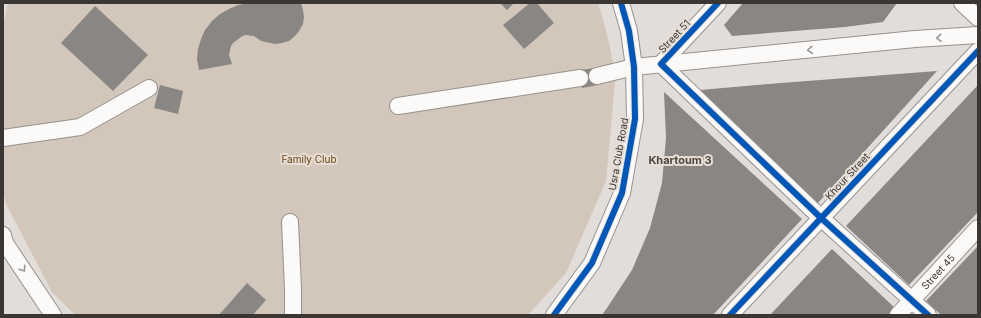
<svg xmlns="http://www.w3.org/2000/svg" width="981" height="318" font-family="Inter,sans-serif">
	<rect width="100%" height="100%" fill="#e2ddd9"/>
	<path fill="#d3c6bb" d="M9,3H598C606,27 613,56 615,81L606,181L566,273L528,315H75L52,292L6,204L3,191V29L7,6Z"/>
	<path fill="#898683" d="M250,3H301L303,10L304,17L303,24L299,31L295,36L289,41L282,43L275,44L261,41L254,36L245,35L241,37L233,43L231,46L229,55L232,64L199,70L197,59L198,49L201,39L205,30L212,21L220,14L229,9L238,5Z
		M500,3H514L507,10Z
		M530,3H537L554,23L524,49L503,25Z
		M743,3H897L883,22L845,27L732,36L724,25Z
		M95,6L148,55L113,91L61,43Z
		M596,68L598,85L582,88L579,70Z
		M937,71L817,204L700,90L757,85Z
		M160,85L183,91L178,114L154,108Z
		M978,85V212L909,285L846,226Z
		M664,92L802,219L713,315H602L607,308L632,270L650,228L662,183L666,138Z
		M978,246V315H941L926,301Z
		M832,249L895,308L888,315H770Z
		M247,283L266,300L253,315H219Z"/>
	<g fill="none" stroke-linecap="round" stroke-linejoin="round">
		<g stroke="#96928f" stroke-width="18">
			<g id="minor">
				<path d="M718,3L661,64L821,218L928,315"/>
				<path d="M962,3L978,18"/>
				<path d="M597,76L634,67L915,39L978,35"/>
				<path d="M398,106L580,78"/>
				<path d="M3,138L80,127L149,88"/>
				<path d="M290,222L293,289V315"/>
				<path d="M3,235L5,243L53,315"/>
				<path d="M554,315L592,263L622,193L635,119L634,67L629,31L621,3"/>
				<path d="M730,315L978,51"/>
				<path id="s1" d="M898,315L978,228"/>
			</g>
		</g>
		<use href="#minor" stroke="#fbfaf9" stroke-width="16"/>
		<g stroke="#e6ddd5" stroke-width="8">
			<path id="cycleway" d="M718,3L661,64L821,218L928,315
				M554,315L592,263L622,193L635,119L634,67L629,31L621,3
				M730,315L978,51"/>
		</g>
		<use href="#cycleway" stroke="#0057b8" stroke-width="6"/>
	</g>
	<defs><path id="oneway-chevron" d="M-2-3.5L2.5 0L-2 3.5" fill="none" stroke-width="1.6" stroke-linecap="round" stroke-linejoin="round"/></defs>
	<g stroke="#9a9896">
		<use href="#oneway-chevron" transform="translate(939 38) rotate(176)"/>
		<use href="#oneway-chevron" transform="translate(810 50) rotate(174)"/>
		<use href="#oneway-chevron" transform="translate(23 269) rotate(57)"/>
	</g>
	<g text-anchor="middle" dominant-baseline="central" stroke-width="4" stroke-linejoin="round" paint-order="stroke">
		<g font-size="10" fill="#3a3633" stroke="#e6ddd5">
			<text transform="translate(674 36) rotate(-47)">Street 51</text>
			<text transform="translate(618 154) rotate(-80)">Usra Club Road</text>
			<text transform="translate(847 176) rotate(-47)">Khour Street</text>
			<text stroke="none"><textPath href="#s1" startOffset="59">Street 45</textPath></text>
		</g>
		<g font-size="10" fill="#6b4312" stroke="#e6ddd5">
			<text x="309" y="159">Family Club</text>
		</g>
		<g font-size="11" font-weight="bold" fill="#4f4741" stroke="#e6ddd5">
			<text x="680" y="160">Khartoum 3</text>
		</g>
	</g>
	<rect width="981" height="318" fill="none" stroke="#3a3633" stroke-width="8"/>
</svg>
